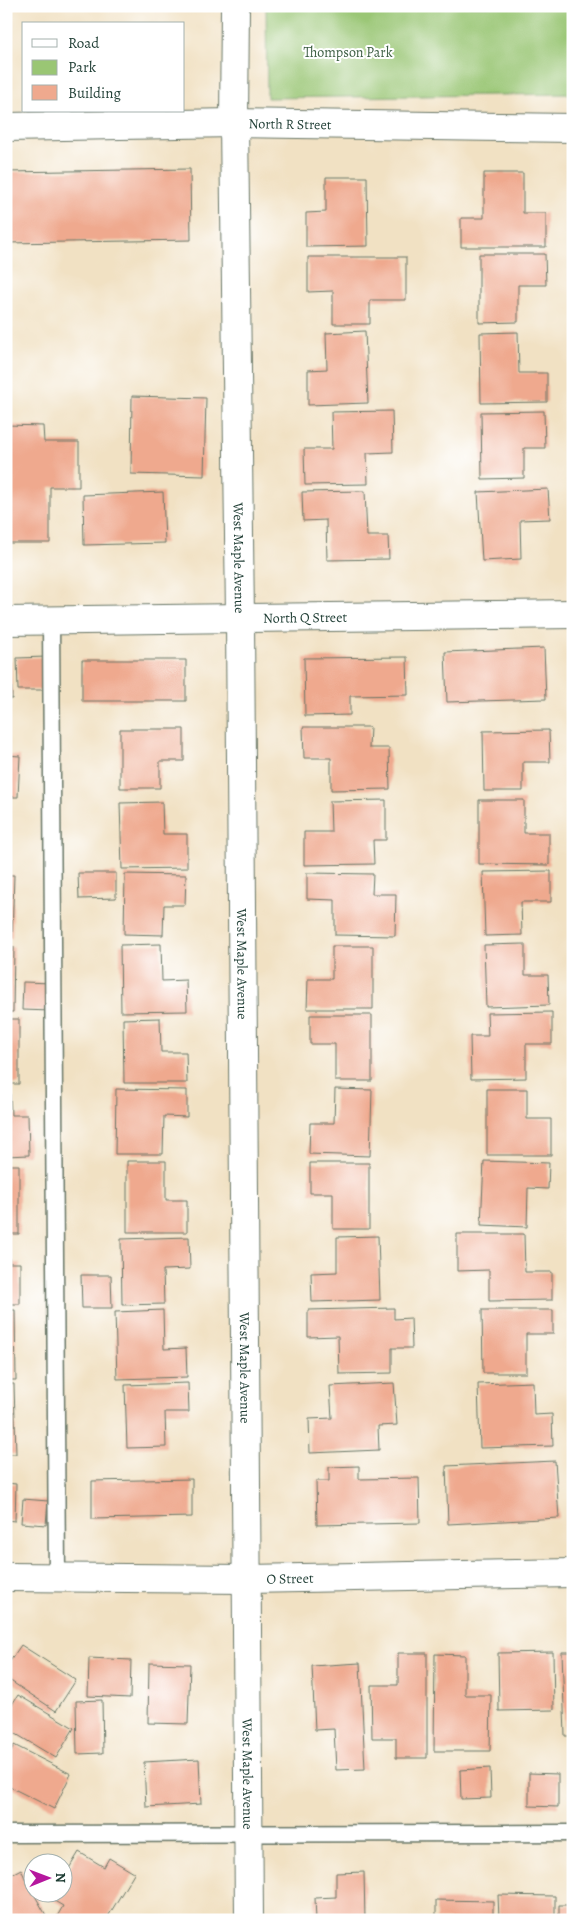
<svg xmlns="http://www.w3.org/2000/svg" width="579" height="1926" font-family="Alegreya,serif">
	<rect width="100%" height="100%" fill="#fff"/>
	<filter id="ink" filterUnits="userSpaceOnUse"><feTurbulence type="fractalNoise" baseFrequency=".02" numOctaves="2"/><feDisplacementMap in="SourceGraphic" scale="10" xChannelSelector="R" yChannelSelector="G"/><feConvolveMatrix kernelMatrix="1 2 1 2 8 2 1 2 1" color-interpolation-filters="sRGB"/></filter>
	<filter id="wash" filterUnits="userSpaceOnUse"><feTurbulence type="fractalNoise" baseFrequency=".0096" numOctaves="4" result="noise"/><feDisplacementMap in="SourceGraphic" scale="20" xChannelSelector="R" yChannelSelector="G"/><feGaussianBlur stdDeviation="1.12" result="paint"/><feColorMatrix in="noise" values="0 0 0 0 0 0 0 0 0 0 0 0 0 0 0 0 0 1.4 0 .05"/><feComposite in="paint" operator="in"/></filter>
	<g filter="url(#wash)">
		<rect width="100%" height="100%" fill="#f1e1c3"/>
		<path fill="#9ac674" stroke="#5c8254" d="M266,6H573V94L267,98Z"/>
		<g id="blocks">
			<path fill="#efa98e" d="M190,169L191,240L6,243V172Z
				M484,173H523V213H546V247H461V218H484Z
				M326,177H367L368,246L306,247V213L326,212Z
				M479,254H545L546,285H518V322L479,323Z
				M308,257H406V300H370V324H333V291L308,292Z
				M365,331L368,403L308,405V370L327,369L326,333Z
				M518,332L519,373H547V402L481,403L480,333Z
				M132,396L206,398L204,476L131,474Z
				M392,411L393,452L367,453L368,484L305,485L304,449H332L331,412Z
				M544,411L545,448H524V478L482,479L481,412Z
				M6,425L43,426L44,442H79V487H50V543H6Z
				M548,489L550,519L520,520L521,559L482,561L478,492Z
				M365,491L367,536H388L389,559L327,560L326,520L303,521L302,492Z
				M163,492L165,543L84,545L83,495Z
				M544,648L546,699L447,702L445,652Z
				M46,657L47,690H18L17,658Z
				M407,657L408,695L350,696V715L305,716L304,658Z
				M6,660H11L12,699H6Z
				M82,660H186V701H82Z
				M303,727H370L369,748H389L390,789L331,790V758H304Z
				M120,729H184V761H160V788H120Z
				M549,730L550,762H523V791H484L483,731Z
				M6,755L20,756L18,797H6Z
				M386,800V840H373L374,864L304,865V832H331L330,801Z
				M479,800H524V833H549V865L479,864Z
				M162,802L163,834H187V868L122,869L120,803Z
				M6,843H8L9,867H6Z
				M551,871V902H521L522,935L485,936L483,872Z
				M78,873H116V898L79,899Z
				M307,873L373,874L372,894H396L395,936L335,935V900L307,899Z
				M125,874L186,875L185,905H164L163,935L124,934Z
				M6,875H14L12,938H6Z
				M161,944L162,981L186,980L187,1011L121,1012L120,945Z
				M525,944V975H548L549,1005L486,1007L484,945Z
				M332,946H373V1009H307L308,979H332Z
				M6,947H14L13,1012H6Z
				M23,982L52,983L51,1011L22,1010Z
				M552,1012V1044H526V1078L471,1079L470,1036H488L487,1013Z
				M310,1015H372V1081H335V1044H310Z
				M160,1018L161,1052H186L187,1083H124L123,1019Z
				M6,1019H19V1084H6Z
				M116,1089L187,1090V1117L164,1116L163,1154H115Z
				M335,1089L372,1090L370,1156L309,1154L310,1123H334Z
				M487,1089H527V1119H551V1155H487Z
				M10,1091L11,1115H28L29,1155L6,1156V1092Z
				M127,1161H166V1200H187V1232H127Z
				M484,1161L549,1163L548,1189L528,1188L527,1227L481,1225Z
				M310,1163H369V1229H333V1193H310Z
				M6,1165H19V1234H6Z
				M457,1234H524L525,1272H552V1300L489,1301V1270L457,1271Z
				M378,1236L380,1300L312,1302L311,1273L337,1272V1237Z
				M189,1237L190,1269L163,1270L164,1304L122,1305L121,1239Z
				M6,1239H9V1263H20V1304H6Z
				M81,1275H111L112,1308H82Z
				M394,1308V1319L411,1318L412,1348H392V1373L339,1374L338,1336L308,1337V1310Z
				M6,1310H15L16,1380H6Z
				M163,1310L164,1349L186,1348L187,1377L117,1379L115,1312Z
				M482,1310H553V1334H526V1373H483Z
				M533,1382L534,1415L552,1414L553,1446L480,1448L478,1384Z
				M188,1383L189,1412H165L166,1447L127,1448L125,1385Z
				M394,1383L397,1425L378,1426L379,1450L310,1453L309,1419L332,1418L330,1386Z
				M6,1384H14L16,1454H6Z
				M555,1461L559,1518L448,1524L446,1466Z
				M359,1466V1479L419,1478L420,1523L317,1525L316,1481H329V1467Z
				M192,1479V1517L92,1519V1481Z
				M6,1483L16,1484L15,1521L6,1520Z
				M23,1499L48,1501L46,1525L21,1523Z
				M21,1645L76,1680L56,1711L6,1678V1667Z
				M553,1652L554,1710L499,1711L498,1653Z
				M562,1652H573V1736H565Z
				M398,1653H427V1758H396V1738H372L371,1685H398Z
				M435,1654L465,1655V1695H491L490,1751H434Z
				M89,1658L131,1660L130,1698L88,1696Z
				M149,1663L190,1664L188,1724L148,1723Z
				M360,1663L365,1769L336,1770L334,1729L315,1730L312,1666Z
				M18,1695L74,1728L56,1758L6,1728V1714Z
				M102,1700L103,1753L77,1754L76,1701Z
				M14,1745L71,1774L54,1809L6,1785V1760Z
				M199,1759L201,1804L146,1807L144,1762Z
				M490,1768L491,1798L461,1799L460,1770Z
				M529,1773L558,1774V1807L529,1806Z
				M79,1852L104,1867L109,1858L134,1873L106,1920H55L63,1906L51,1899L54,1894H62V1880Z
				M21,1869L32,1894H34L47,1917L42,1920H6V1877Z
				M364,1872L365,1920H316L315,1898L336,1897V1873Z
				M498,1895L555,1896V1920H499Z
				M436,1900L493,1901V1920H436Z
				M559,1905H573V1920H559Z"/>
		</g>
	</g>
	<g filter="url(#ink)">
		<use href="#blocks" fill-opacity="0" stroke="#687666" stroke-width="1"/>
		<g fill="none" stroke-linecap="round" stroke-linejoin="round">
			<g stroke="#687666" stroke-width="19">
				<path id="service" d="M51,620L57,1577
					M6,1834L573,1833"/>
			</g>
			<g stroke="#687666" stroke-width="30">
				<g id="minor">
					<path id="s1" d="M235,6L234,123L240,618L249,1920"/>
					<path id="s2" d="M6,621L573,614"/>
				</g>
			</g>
			<g stroke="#687666" stroke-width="30">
				<g id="tertiary">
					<path id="s3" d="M6,127L234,123L573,128"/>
					<path id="s4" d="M6,1577L247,1579L573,1573"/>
				</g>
			</g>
			<use href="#service" stroke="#fff" stroke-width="16"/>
			<use href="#minor" stroke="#fff" stroke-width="28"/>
			<use href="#tertiary" stroke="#fff" stroke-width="28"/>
		</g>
	</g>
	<g text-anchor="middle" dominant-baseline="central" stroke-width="4" stroke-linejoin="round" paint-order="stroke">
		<g font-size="14" fill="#3e5f44" stroke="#fff">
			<text x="348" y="52">Thompson Park</text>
		</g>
		<g font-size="14" fill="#1f3d34" stroke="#fff">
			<text stroke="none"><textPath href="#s3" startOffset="284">North R Street</textPath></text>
			<text stroke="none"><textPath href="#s1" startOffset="552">West Maple Avenue</textPath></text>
			<text stroke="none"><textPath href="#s2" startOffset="299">North Q Street</textPath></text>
			<text stroke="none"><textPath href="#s1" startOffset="958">West Maple Avenue</textPath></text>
			<text stroke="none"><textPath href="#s1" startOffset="1362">West Maple Avenue</textPath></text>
			<text stroke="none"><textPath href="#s4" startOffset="284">O Street</textPath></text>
			<text stroke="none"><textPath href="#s1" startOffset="1768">West Maple Avenue</textPath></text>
		</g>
	</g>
	<rect width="579" height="1926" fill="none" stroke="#fff" stroke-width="25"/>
	<rect x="22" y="22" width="162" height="90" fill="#ffffff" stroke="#a5b1ae"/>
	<rect x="32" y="39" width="25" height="8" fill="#ffffff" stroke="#a5b1ae"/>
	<text x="68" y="48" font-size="15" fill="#1f3d34">Road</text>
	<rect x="32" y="60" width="25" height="15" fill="#9ac674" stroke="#a5b1ae"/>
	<text x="68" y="72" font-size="15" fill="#1f3d34">Park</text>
	<rect x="32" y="85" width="25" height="15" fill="#efa98e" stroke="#a5b1ae"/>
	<text x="68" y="98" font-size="15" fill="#1f3d34">Building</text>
	<g transform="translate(48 1878) rotate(89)"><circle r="24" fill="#ffffff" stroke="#a5b1ae"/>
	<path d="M0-4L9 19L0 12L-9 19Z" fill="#b5179e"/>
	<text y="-8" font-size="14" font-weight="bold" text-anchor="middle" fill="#1f3d34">N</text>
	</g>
</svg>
